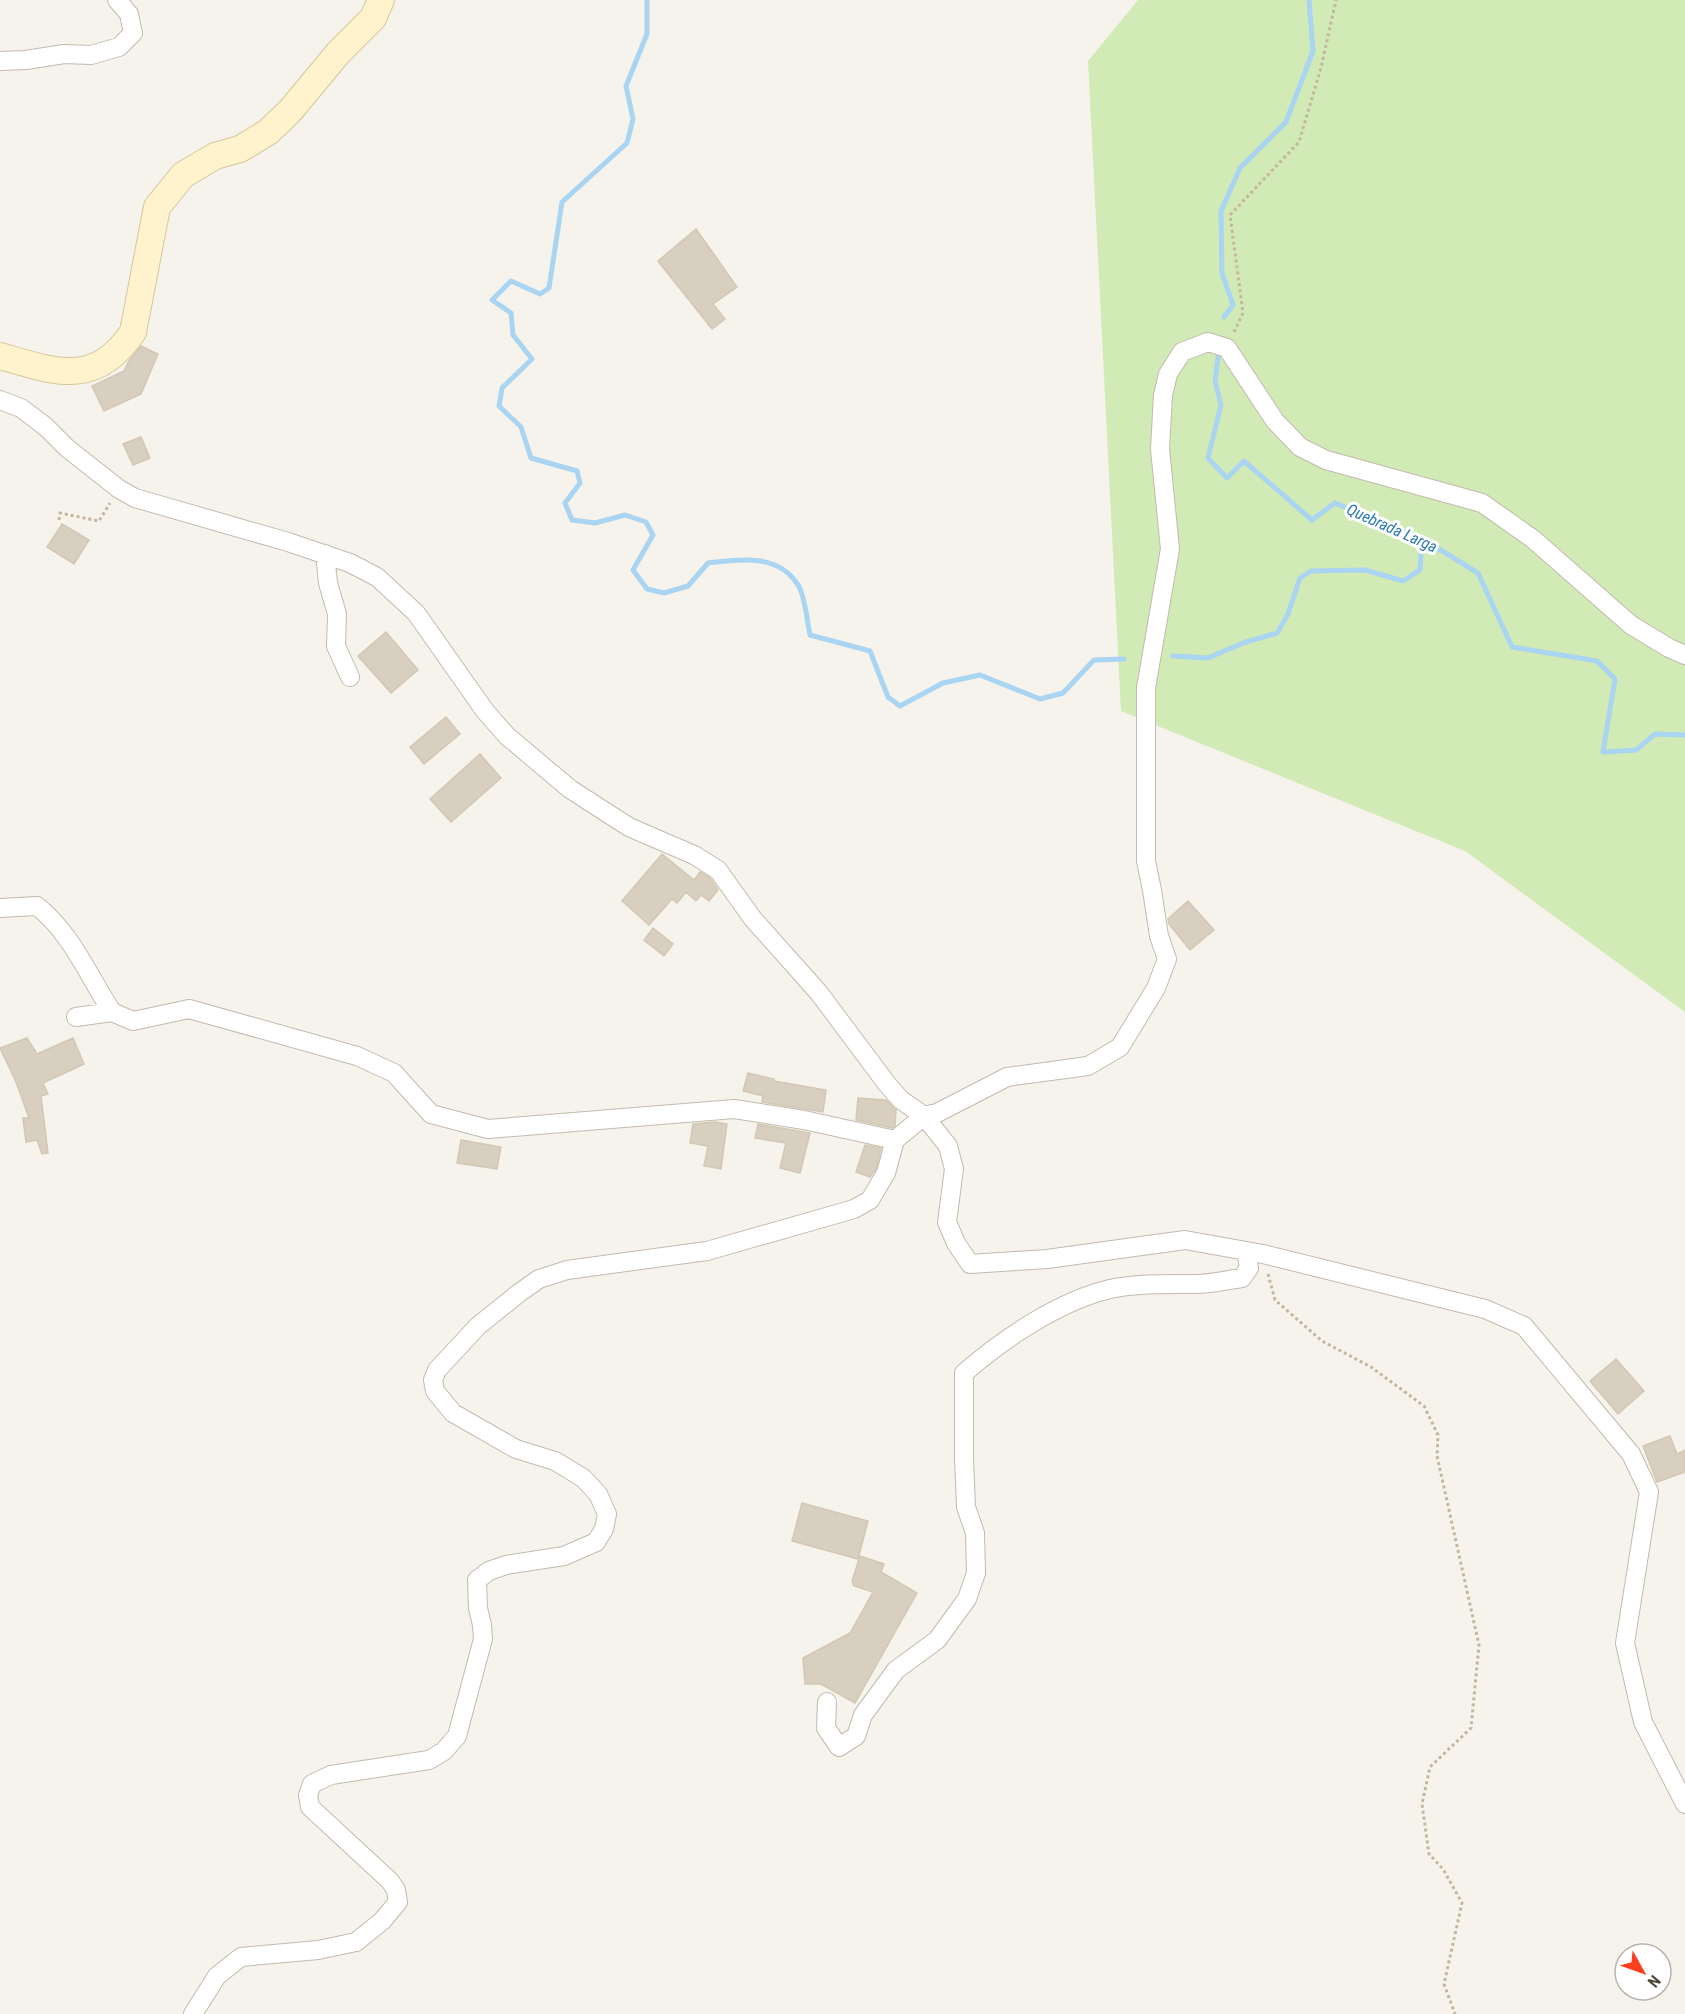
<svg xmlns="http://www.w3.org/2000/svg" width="1685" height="2014" font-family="'Roboto Condensed',sans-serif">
	<rect width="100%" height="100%" fill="#f6f3ec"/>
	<path fill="#d2eab5" d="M1138,0H1685V1012L1465,851L1121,711L1088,61Z"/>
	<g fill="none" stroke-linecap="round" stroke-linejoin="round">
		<path stroke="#a9d4f2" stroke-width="5" d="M647,0V34L626,86L633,119L627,143L562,202L549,288L540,294L511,281L492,300L511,313L513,335L532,359L502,388L499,406L521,427L531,458L577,471L580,483L565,503L572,520L595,523L625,515L646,522L653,535L633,570L647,589L664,593L688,586L708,563C740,559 778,553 798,585C805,595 807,621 810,635L870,651L888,697L900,706L943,683L980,675L1040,699L1063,693L1094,660L1124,659
			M1224,317L1233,305L1222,273L1221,211L1240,168L1286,122L1313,51L1309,0
			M1219,350L1215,381L1221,405L1208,458L1227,478L1244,461L1312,520L1335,503L1426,541L1478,573L1512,647L1597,661L1615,679L1603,752L1636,750L1655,734L1685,735
			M1173,656L1208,658L1243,643L1277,633L1288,614L1300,578L1311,571L1365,570L1403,581L1420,570L1421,553L1426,541"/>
	</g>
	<path fill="#d8cfc1" stroke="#d3c7b4" stroke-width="1.5" d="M696,229L737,287L713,304L725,319L712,329L658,261Z
		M141,346L158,354L141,394L104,411L92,386L124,371L129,361Z
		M141,437L150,458L133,465L123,444Z
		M62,524L89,540L74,564L47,547Z
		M386,632L418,670L391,693L358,656Z
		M446,717L460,734L424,764L410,747Z
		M480,754L501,778L451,822L430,799Z
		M662,854L694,880L700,872L710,878L718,890L709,901L701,895L696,901L686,892L677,903L672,899L649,925L622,901Z
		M1188,901L1214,930L1190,950L1169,924L1168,919Z
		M653,928L673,944L664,956L644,940Z
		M27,1038L37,1054L73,1038L84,1064L43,1083L48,1094L41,1096L48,1153L42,1154L37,1140L26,1142L23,1118H29L16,1082L0,1048Z
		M748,1073L774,1079V1081L826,1090L823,1112L762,1102L763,1096L743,1091Z
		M858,1098L886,1100L896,1110L895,1126L892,1128L856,1120Z
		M715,1122L727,1124L721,1169L704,1166L708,1146L690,1143L693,1124Z
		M758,1124L810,1133L800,1173L780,1168L786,1143L755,1138Z
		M461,1140L501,1147L497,1169L457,1163Z
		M865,1145L881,1148L876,1169L870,1177L856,1172Z
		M1616,1359L1644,1391L1618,1414L1590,1381Z
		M1670,1436L1677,1454L1685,1450V1472L1657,1482L1643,1446Z
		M802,1503L868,1521L858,1559L792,1541Z
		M860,1556L884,1564L881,1572L917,1593L855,1703L821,1684H805L803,1658L850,1633L873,1592L854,1586L852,1581Z"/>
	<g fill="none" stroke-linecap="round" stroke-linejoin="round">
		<g stroke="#c2bbae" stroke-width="20">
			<path id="street" d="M0,61L26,60L64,54L91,55L119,47L133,33L129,14L117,0
				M0,400L21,408L46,427L67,448L119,489L135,498L288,542L350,563L377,577L416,613L485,711L507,736L570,789L629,827L694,855L718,870L753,919L819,993L887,1084L901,1100L924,1116L937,1113L1007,1077L1088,1066L1120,1047L1156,988L1167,959L1159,936L1152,890L1146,861V688L1170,549L1160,449L1163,395L1168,374L1182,352L1208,342L1227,348L1275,421L1300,447L1326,460L1482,503L1533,539L1631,625L1669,648L1685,655
				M325,554L328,583L337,614L336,646L350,677
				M0,908L37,906C72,934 88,975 112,1012
				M76,1017L112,1012L133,1021L189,1009L357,1056L394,1073L431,1114L488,1129L734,1109L804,1120L895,1140
				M827,1702L826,1728L839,1747L856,1736L863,1715L896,1670L937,1640L967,1599L976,1573L975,1533L966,1507L964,1459V1373C1003,1339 1059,1301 1110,1289C1138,1283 1167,1284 1196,1284C1211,1284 1227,1280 1242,1278L1249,1268L1246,1251
				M193,2014L217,1976L241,1957L318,1950L356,1942L382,1921L398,1902L396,1890L390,1881L310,1807L308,1795L312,1784L331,1775L429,1760L444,1751L457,1736L483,1639L482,1625L478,1608L477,1580L489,1571L506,1565L564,1556L596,1542L604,1529L607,1514L598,1494L583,1478L555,1461L516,1449L453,1413L435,1391L433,1380L437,1370L478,1326L519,1293L539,1279L567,1270L707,1251L854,1209L870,1200L886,1173L895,1140L924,1116L948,1146L954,1169L947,1222L956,1243L970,1264L1047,1259L1185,1240L1263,1254L1485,1309L1524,1326L1631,1454L1649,1492L1625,1643L1643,1722L1685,1804"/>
		</g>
		<g stroke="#d6c79b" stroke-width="28">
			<path id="secondary" d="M0,356C56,372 95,388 133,332L157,207L183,175L215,156L240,149L268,132L290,111L339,52L373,18L381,0"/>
		</g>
		<path stroke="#c4b79f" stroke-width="3" stroke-dasharray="3 3" stroke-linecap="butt" d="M1234,332L1243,313L1230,215L1299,142L1321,68L1336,0
			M59,520L60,513L99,521L110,503
			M1268,1274L1275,1300L1322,1341L1371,1367L1424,1406L1438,1435L1437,1456L1479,1645L1471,1728L1430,1767L1422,1804L1429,1854L1443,1869L1462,1903L1444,1984L1455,2014"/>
		<use href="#street" stroke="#fff" stroke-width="18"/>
		<use href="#secondary" stroke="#fff3cd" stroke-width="26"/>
	</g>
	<g text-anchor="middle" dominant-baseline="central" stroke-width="6" stroke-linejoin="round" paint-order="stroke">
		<g font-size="16" font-style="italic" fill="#2e7ab2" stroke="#fff">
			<text transform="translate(1392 528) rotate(24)">Quebrada Larga</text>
		</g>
	</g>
	<g transform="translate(1643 1972) rotate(130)"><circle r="28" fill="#ffffff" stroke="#b7b4b0" stroke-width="1.5"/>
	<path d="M0-4.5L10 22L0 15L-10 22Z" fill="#fc3f1d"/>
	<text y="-9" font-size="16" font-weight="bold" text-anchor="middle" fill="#4b4439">N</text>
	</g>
</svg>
